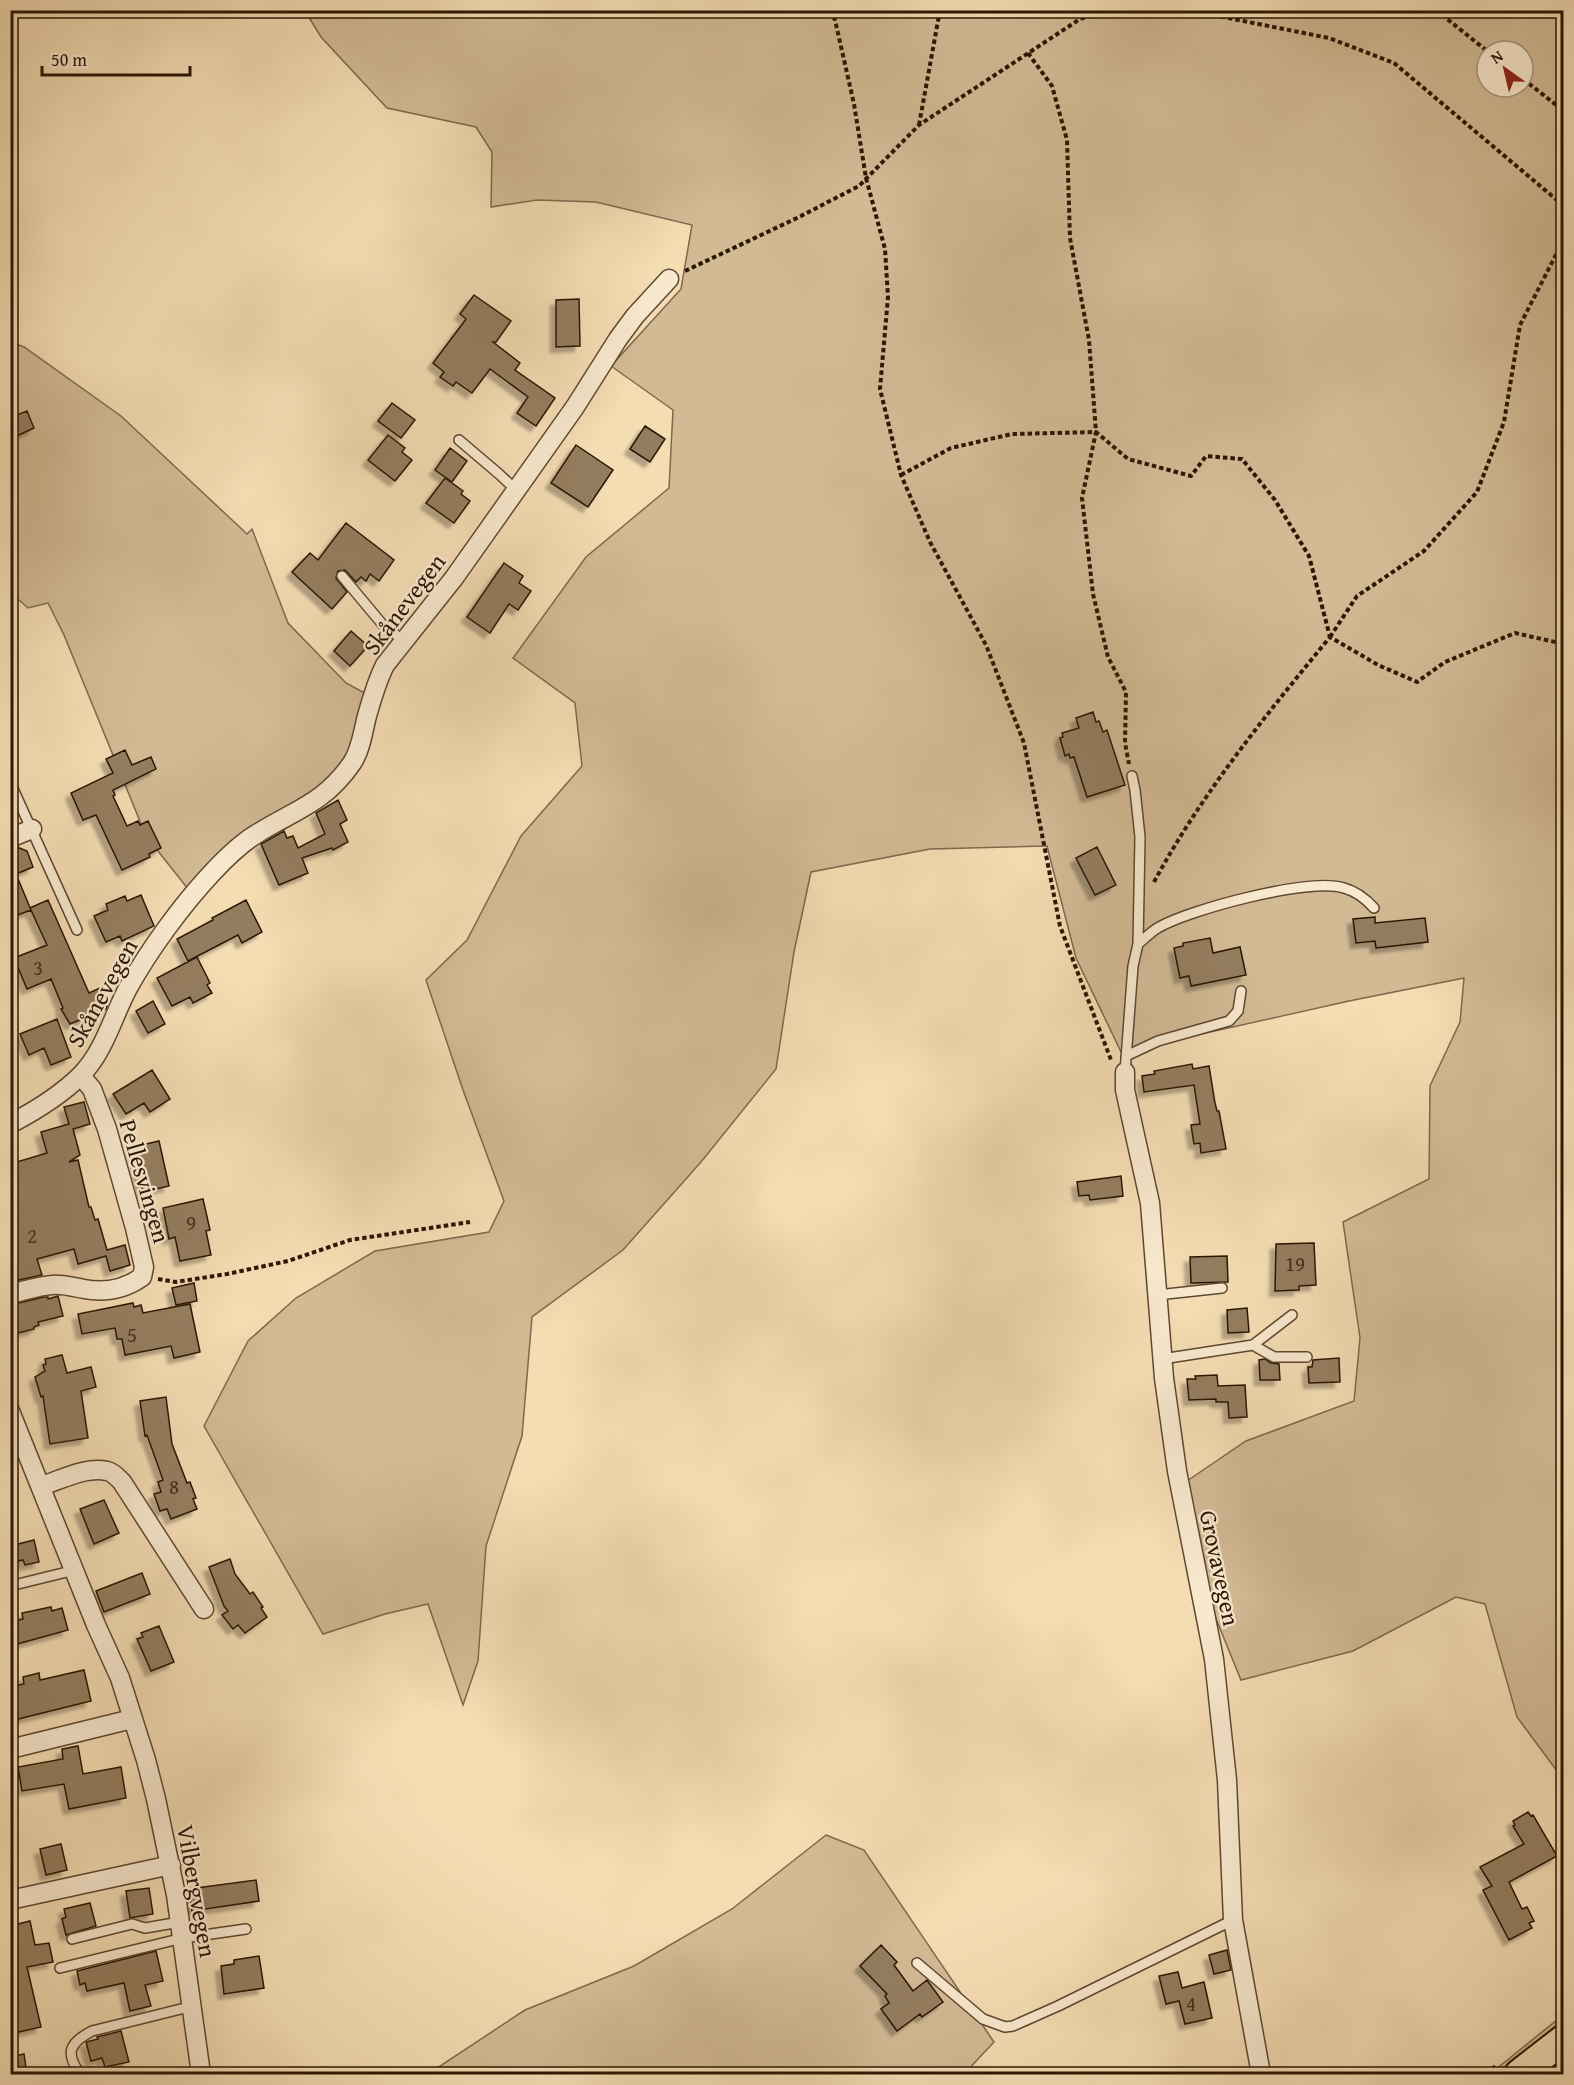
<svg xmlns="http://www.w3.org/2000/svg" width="1574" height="2085" font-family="'Gentium Book Plus',serif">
	<defs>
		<filter id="shadow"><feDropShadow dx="-5.5" dy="5.5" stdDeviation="1.5" flood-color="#0004"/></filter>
	</defs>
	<rect width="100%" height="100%" fill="#f4dcb3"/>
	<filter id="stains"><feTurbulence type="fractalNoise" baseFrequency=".00333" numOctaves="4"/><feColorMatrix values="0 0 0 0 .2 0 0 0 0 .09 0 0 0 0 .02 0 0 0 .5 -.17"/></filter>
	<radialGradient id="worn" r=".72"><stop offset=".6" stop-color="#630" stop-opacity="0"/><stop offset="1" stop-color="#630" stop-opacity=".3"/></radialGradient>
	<path fill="#d2ba95" stroke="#7f684d" stroke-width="1.5" fill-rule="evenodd" d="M305,11H1563V1779L1517,1717L1485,1604L1456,1597L1353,1651L1241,1680L1201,1582L1184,1483L1246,1441L1354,1401L1360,1338L1343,1222L1429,1179L1430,1086L1460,1022L1464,978L1349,1001L1121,1052L1076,958L1047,846L930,849L811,872L794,952L776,1069L701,1162L623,1250L532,1317L522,1436L486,1546L478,1661L463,1705L428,1604L385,1614L323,1634L204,1426L248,1341L296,1298L375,1251L489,1232L504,1201L463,1090L426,980L467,940L521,836L582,766L575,703L513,658L586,557L669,488L673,410L611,366L681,289L692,225L596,202L537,200L491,207L492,152L476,127L387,108L321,37ZM1487,51H1523V87H1487Z
		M10,342L24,347L121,416L247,534L252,529L288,623L346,683L372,697L335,786L275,822L192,894L146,836L64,635L48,603L28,608L11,593Z
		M826,1835L864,1850L994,2042L964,2074H428L525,2010L634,1966L732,1909Z
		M1563,2015V2024L1503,2074H1490Z"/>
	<path fill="#947d5f" stroke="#2c1605" stroke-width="1.5" filter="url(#shadow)" d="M474,295L511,321L496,342H493L520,363L515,370L555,398L536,426L517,413L528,397L490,369L472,393L456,382L453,386L440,377L444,372L433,363L466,319L460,314Z
		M579,299L580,346L556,347V300Z
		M392,403L415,420L401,438L378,421Z
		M27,411L34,428L10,439V418Z
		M645,426L665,439L650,462L630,449Z
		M388,435L405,448L402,452L412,460L395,481L368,460Z
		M576,445L613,470L588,507L551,483Z
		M450,448L467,461L452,482L435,470Z
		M445,478L463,491L461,494L470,501L454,523L426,503Z
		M346,523L394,560L379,581L370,574L366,581L361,577L356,582L345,570L338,571L336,578L347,592L332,609L292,572L310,553L318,560Z
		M504,563L523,576L519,583L531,591L518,610L509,604L490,633L467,617Z
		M351,631L368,646L350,666L334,651Z
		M1093,712L1096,722L1099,721L1103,732L1107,730L1125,785L1087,797L1074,757L1070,758L1069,754L1065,756L1060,738L1063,737L1062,733L1079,728L1076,718Z
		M125,750L132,765L151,757L156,769L113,790L115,795L113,796L127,826L138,821L140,825L148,821L161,848L149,854L150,857L122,870L96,815L83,820L71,793L113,773L106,759Z
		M338,800L347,820L340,824L348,842L333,850L332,848L302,858L308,873L279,885L261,844L284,831L287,838L293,836L298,848L325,834L316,813Z
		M17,847L27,851L33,867L16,874L31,910L10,918V849Z
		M1097,847L1116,885L1095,895L1076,858Z
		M141,895L154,926L122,941L120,936L106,942L94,916L108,910L106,904L125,896L127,901Z
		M48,900L89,993L100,988L107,1006L106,1009L70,1024L61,1009L63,1008L51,979L27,989L14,958L47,945L30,908Z
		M246,900L262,932L242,943L238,935L188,961L177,939L213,920L212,918Z
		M1375,917V923L1425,918L1428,942L1376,948L1375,941L1356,943L1353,919Z
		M1210,938L1213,953L1240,947L1246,975L1191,986L1189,976L1180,978L1174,948L1183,946V943Z
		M197,957L210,983L207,985L212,993L193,1003L190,997L172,1006L157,978Z
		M153,1001L165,1024L148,1033L136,1011Z
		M57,1019L71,1057L51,1065L44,1048L29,1055L20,1034Z
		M1192,1064L1193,1069L1209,1066L1215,1103L1217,1111H1219L1226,1149L1201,1153L1200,1143L1194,1144L1191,1125L1200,1124L1194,1085L1144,1092L1142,1076L1155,1074L1154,1071Z
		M152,1070L170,1099L150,1112L144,1103L126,1114L113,1094Z
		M84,1102L90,1124L73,1129L80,1155L69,1162L78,1160L89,1207H91L95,1220L98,1219L107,1250L125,1245L130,1265L110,1271L106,1256L78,1264L74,1249L37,1259L42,1275L10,1282V1277L18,1275L10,1249V1164L47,1153L41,1132L69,1124L64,1107Z
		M159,1141L169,1186L143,1192L133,1147Z
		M1121,1176L1123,1196L1090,1200L1089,1195L1079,1196L1077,1182Z
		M203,1199L210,1230L206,1231L211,1255L180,1261L175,1237L169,1239L163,1208Z
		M1314,1243L1316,1285L1299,1286V1290L1275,1291L1276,1244Z
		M1227,1256L1228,1282L1191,1283L1190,1257Z
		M194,1283L197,1301L176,1305L172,1288Z
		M58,1296L63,1316L38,1322L39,1325L34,1327V1329L10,1335V1305L44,1297H48V1299Z
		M133,1303L134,1307L141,1305L143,1313L190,1304L200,1352L174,1358L171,1346L125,1355L122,1339H117L115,1328L82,1334L78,1314Z
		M1247,1308L1249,1332L1228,1333L1227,1310Z
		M62,1355L67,1373L91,1367L96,1387L81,1391L88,1438L50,1444L43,1396L41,1397L35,1377L45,1371L43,1365L46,1364L45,1359Z
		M1339,1358L1340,1382L1309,1383L1308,1367H1312L1313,1360Z
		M1265,1359L1271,1363L1279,1364L1280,1380H1260L1259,1360Z
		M1217,1375L1218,1386L1245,1385L1247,1417L1229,1418L1228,1402H1216V1399L1189,1400L1187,1379H1196L1195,1376Z
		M166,1397L172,1444L187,1483L190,1482L196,1498L193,1499L197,1509L171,1519L167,1509L160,1511L154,1494L161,1492L158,1482L163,1480L147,1435L145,1436L140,1401Z
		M104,1500L119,1533L94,1544L80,1509Z
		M34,1540L39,1562L25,1565L23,1560L10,1563V1546Z
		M230,1559L235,1574L250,1594L253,1592L263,1607L261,1608L267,1617L245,1633L238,1625L233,1629L222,1615L228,1611L224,1606L209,1567Z
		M142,1573L150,1594L104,1612L96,1591Z
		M51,1607L52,1611L62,1608L68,1630L10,1646V1622L23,1619L22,1613Z
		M159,1626L174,1662L151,1671L137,1639L143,1637L141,1633Z
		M84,1670L91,1701L10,1721V1687L24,1684L23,1677L39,1673L40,1680Z
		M78,1746L83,1774L121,1767L126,1798L69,1809L64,1784L22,1791L18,1767L63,1759L62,1749Z
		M1528,1812L1531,1816L1533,1815L1557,1856L1509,1882L1522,1909L1527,1907L1534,1921L1529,1923L1532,1928L1509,1940L1483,1890L1492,1886L1480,1867L1524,1844L1513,1826L1515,1825L1513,1821Z
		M61,1844L67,1870L46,1875L40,1849Z
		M256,1880L259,1901L192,1911L189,1889Z
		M149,1888L153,1914L130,1918L126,1891Z
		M90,1903L96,1926L66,1935L62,1919L66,1917L64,1909Z
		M30,1921L35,1945L49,1943L53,1962L27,1967L41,2027L10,2034V1926Z
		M881,1945L897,1962L894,1965L913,1991L927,1980L943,2002L922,2017L920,2014L897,2031L881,2009L889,2003L885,1996L887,1994L860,1966Z
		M1227,1950L1231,1970L1214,1974L1209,1955Z
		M156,1951L163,1981L145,1985L151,2006L130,2011L124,1983L87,1991L85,1983L80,1985L77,1971Z
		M259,1956L264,1988L224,1994L221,1966L234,1964V1960Z
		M1178,1972L1182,1988L1204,1982L1212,2018L1185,2024L1179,2001L1166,2004L1159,1976Z
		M121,2031L129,2062L105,2067L102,2058L91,2061L86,2042L98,2039L97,2037Z
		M24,2054L27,2074H10V2057Z"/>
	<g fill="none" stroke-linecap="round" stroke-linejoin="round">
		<g stroke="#5e4830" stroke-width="12">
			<path id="service" d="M459,440L499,474L516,490
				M342,576L383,625L403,640
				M10,782L77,930
				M1138,944C1144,939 1150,933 1156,929C1186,910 1310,877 1344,888C1355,891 1366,899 1374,908
				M1126,1056L1158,1041L1229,1021L1238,1011L1241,991
				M1125,1072L1133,966L1138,944L1140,837L1135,790L1132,776
				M1157,1295L1222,1288
				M1253,1345L1274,1357H1307
				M1162,1359L1253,1345L1292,1315
				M10,1586L75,1570
				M72,1939L132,1924L145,1928L180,1922
				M917,1963L983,2019L1005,2027L1013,2026L1058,2006L1233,1920
				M60,1968L183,1938L246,1929
				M80,2074C65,2053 69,2043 92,2031L193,2006"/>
		</g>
		<g stroke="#5e4830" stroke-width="21">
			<path id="minor" d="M10,838L32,829
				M1125,1072V1090L1150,1203L1164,1378L1177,1471L1214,1659L1227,1780L1233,1920L1261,2074
				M10,1124C35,1111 61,1095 81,1075C104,1052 113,1016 128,988C149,950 182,905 211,874C224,860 239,845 255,835C294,810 324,804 352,763C361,750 363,731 367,716C372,698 377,681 385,665L454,578L575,407L618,339L635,316L669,279
				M10,1294C24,1291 38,1286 52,1285C63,1284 73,1287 84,1289C105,1293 125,1289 142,1277L144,1267L135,1228L107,1129L92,1089L81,1076
				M10,1411L96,1625L120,1678L146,1760L156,1799L176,1895L201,2074
				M41,1486C61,1480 86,1466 107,1471C113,1472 118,1478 122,1482L204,1609
				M10,1749L132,1719
				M10,1900L171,1865"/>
		</g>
		<g stroke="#2c1605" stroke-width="32">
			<path id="primary" d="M1519,2074L1564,2039"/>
		</g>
		<path stroke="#2c1605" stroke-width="4" stroke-dasharray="4.5 3" stroke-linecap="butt" d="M830,10L835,20L854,104L866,178L885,249L888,297L880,389L901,475L930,542L986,645L1024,743L1060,926L1111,1060
			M1161,10L1218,16L1329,38L1394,63L1564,206
			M1436,10L1487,51
			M1028,53L1052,86L1067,140L1070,238L1089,340L1096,432L1128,459L1191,476L1206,456L1242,459L1275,500L1309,556L1330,637
			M1523,79L1564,111
			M919,125L940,10
			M685,271L797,218L859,186L919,125L1080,19L1113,10
			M901,475L951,448L1012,434L1096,432L1082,498L1093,594L1108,657L1126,692L1125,743L1129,764
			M1330,637L1357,596L1424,551L1477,492L1504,422L1520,325L1564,239
			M1154,882C1202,793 1266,715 1330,637L1378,665L1417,682L1445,662L1515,633L1564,644
			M158,1279L176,1282L227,1274L288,1261L350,1240L470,1222
			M1556,2017L1564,2011
			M1486,2074L1497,2065"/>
		<use href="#service" stroke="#f8e8ce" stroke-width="9"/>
		<use href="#minor" stroke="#f8e8ce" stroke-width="18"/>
		<use href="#primary" stroke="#f4dcb3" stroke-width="28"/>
		<path stroke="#2c1605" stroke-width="4.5" stroke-dasharray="10 10" stroke-linecap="butt" d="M1546,10L1564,23"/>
	</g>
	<g text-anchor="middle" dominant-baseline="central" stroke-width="4.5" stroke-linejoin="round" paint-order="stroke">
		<g font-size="21" fill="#46301c">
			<text x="38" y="967">3</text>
			<text x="191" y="1222">9</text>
			<text x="32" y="1235">2</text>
			<text x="1295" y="1263">19</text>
			<text x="132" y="1334">5</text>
			<text x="174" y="1486">8</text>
			<text x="1191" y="2003">4</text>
		</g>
		<g font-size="24" fill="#2c1605" stroke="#f8e8ce">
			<text transform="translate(404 604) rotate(-53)">Skånevegen</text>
			<text transform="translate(102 993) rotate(-61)">Skånevegen</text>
			<text transform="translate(145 1181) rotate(74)">Pellesvingen</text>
			<text transform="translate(1220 1568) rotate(78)">Grovavegen</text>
			<text transform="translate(197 1891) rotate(80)">Vilbergvegen</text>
		</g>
	</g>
	<rect width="1574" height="2085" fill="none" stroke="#f4dcb3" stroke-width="36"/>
	<rect x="12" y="12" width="1550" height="2061" fill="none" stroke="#2c1605" stroke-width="3"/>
	<rect x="18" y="18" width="1538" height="2049" fill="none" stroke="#2c1605" stroke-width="1.5"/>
	<g transform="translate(1505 69) rotate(326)"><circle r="28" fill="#f8e8ce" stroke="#a6947e" stroke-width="1.5"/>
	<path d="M0-4.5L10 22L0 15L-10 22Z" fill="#8f2418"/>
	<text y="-9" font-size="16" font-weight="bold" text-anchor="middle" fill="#2c1605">N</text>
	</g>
	<path d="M42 66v9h148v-9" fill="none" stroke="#2c1605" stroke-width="3"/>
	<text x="51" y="66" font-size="18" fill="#2c1605" stroke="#f8e8ce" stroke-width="4.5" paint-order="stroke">50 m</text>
	<rect width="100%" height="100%" filter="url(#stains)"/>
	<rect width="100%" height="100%" fill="url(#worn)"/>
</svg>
